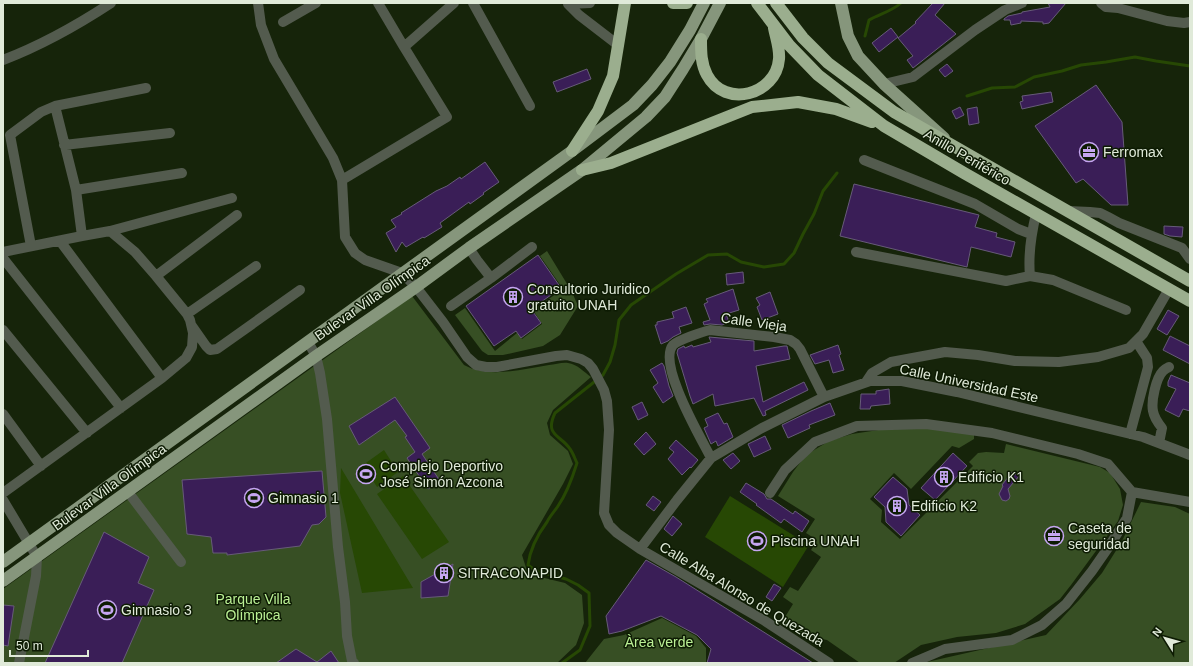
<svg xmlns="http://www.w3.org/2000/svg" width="1193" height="666" font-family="Arial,sans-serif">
	<rect width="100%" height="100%" fill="#16240a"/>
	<path fill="#374f24" d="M547,251L572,292L578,306L560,335L543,346L503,355H488L482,351L455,315L465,308L495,351L517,333L522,339L542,324L533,310L563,289L540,256Z
		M412,296L464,365C490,379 522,369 549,365C555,365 562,362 568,363C577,364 584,372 591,377L553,410L547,423L550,435L568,451L573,464L563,484L522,555L528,574L565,583L582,595L584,623L576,645L557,663H3V589Z
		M885,429H935L974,434V439L959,448L952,446L911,489L894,473L870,499L882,510L881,522L900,539L973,466L969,462L978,453L986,452L1004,453L1006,444L1100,467L1110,473L1120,489L1123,505L1118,521L1071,585L1060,599L1025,624L996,633L957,637L921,645L894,663H860L827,640L803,635L782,622L793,604L783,597L790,587L798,591L821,557L811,550L817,540L806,533L815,519L778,496L793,472L806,455L829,441L852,434Z
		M1141,502L1175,507L1190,514V663H926L927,662L1046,635L1080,599L1102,573L1122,541Z
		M662,618L696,636L706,648V663H585L604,639L624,635Z"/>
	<path fill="#274804" d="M384,450L398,472L377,487L363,465Z
		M341,468L413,588L362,593L340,493Z
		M403,476L449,542L422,559L377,494Z
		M730,496L809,545L783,587L705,537Z"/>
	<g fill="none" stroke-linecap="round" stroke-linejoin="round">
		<path stroke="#274804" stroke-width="3" d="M865,36L869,20C880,14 892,11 901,3
			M967,96L992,88L1015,87L1034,77L1062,71L1081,65L1106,62L1135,57L1156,61L1190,66
			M562,663L580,650L590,626L589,593L578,585L566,579L536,571L528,565C530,550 538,534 547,522C550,516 554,512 558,506C567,493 572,479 577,463C575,459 573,453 570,449C561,435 544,436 555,413L603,375L610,362L615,345L619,320L631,305L676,274L708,255L727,254L741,262L764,267L784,264L794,253L803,234L814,214L823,191L837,173"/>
	</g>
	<path fill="#3a1e57" stroke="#675b79" d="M933,3H945L935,15L956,34L913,68L907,60L913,56L898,38L916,23L915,22Z
		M1048,3H1066L1049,23L1043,24V22L1021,21V23L1011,25L1010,20H1004V19L1008,16L1022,13V12L1050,7Z
		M891,28L898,37L879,52L872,43Z
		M947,64L953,71L945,77L939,70Z
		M587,69L591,79L557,92L553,82Z
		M1096,85L1122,122L1128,205H1111L1083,179L1076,183L1035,126Z
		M1051,92L1053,102L1022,109L1020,102L1023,101L1022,96Z
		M960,107L964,115L956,119L952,111Z
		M977,107L979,123L969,125L967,109Z
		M485,162L499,182L483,193L484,194L470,204L469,202L440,223L442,227L424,238L423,237L406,247L402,242L396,252L386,233L396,227L391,220L402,214L401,213L436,191L447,186L460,177L461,179Z
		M854,184L979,215L975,227L997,233L996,237L1015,242L1011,257L971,247L967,267L840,236Z
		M1164,226L1183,227L1182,237L1170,236L1164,234Z
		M538,255L561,288L531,309L541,323L521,338L516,331L494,346L466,306Z
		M743,272L744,283L727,285L726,274Z
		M733,289L739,310L726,314L729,322L722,325L710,324L704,325L703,322L710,320L704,304L708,302L706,299Z
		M770,292L778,314L762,320L757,307L760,305L756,298Z
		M686,307L692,323L679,327L681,333L673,337L668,341L661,344L655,325H657V322L674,318L672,312Z
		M1168,310L1179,316L1167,335L1157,329Z
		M1170,336L1190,346V364L1163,350Z
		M709,337L754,341V351L784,346H787L790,359L756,366L763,402L804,382L808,390L765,411L766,415L763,416L754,398L715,406L713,394L693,404L690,396L677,353L678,349L684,346L685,348L692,345L693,347L711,342Z
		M838,345L841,354L839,355L844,370L833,373L829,360L815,364L810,355Z
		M662,363L664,366L669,386L673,396L663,403L653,387L658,383L650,370Z
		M1171,375L1190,383V411L1183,409L1179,417L1165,410L1176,389L1168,386V382Z
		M889,389L890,404L871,406L870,409H860L861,394H876V391Z
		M395,397L430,448L422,454L440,481L428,489L407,458L415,452L405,437L407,436L395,420L359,445L349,426Z
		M642,402L648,415L638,420L632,407Z
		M830,403L835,415L809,425L810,428L788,438L782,425L811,411Z
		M718,413L724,424L727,423L733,437L718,446L716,441L711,444L704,428L708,426L705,419Z
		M646,432L656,444L644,455L634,444Z
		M765,436L771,449L754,457L748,444Z
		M676,440L698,460L691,468L690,467L682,475L668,459L674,452L669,448Z
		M733,453L740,461L731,469L723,460Z
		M953,453L967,466L935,500L921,488Z
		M322,471L326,517L319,524L312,525L300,546L227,555V553H213L211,537L187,534L182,480Z
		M1012,472L1019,476L1008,489L1010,496L1009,499L1006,501L1002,500L999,494L1003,486L1002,485Z
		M893,477L907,489L909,505L920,515L901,536L886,522L885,507L874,497Z
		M746,483L764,494L767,499H771L793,514L795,511L809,521L802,532L784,519L781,523L756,505L757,504L740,492Z
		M653,496L661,502L654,511L646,505Z
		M673,516L682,524L672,536L664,529Z
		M104,532L149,557L138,583L154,590L122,663H45Z
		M646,560L676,577L813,663H707L711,649L697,635L661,616L622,631L609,634L606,616Z
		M453,564L448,596L421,598V582Z
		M774,584L781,588L772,601L766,597Z
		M3,605L14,606L8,646L3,645Z
		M296,649L317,662L331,651L339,663H276Z"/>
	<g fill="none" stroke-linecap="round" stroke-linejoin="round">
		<path stroke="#535b4e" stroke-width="10" d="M258,3L261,25L274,59L333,158L342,180L345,237L355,253L365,260L402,273L416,287L443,322L467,357L476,365L486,367H497L556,356L567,355L581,359L588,363L593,369L604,390L607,401L609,430L604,513L609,525L617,533L640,549L765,621L829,663
			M378,3L404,47
			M473,3L530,106
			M590,3L568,4L579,15L618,45
			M1101,3L1106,7L1118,8L1167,21L1184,23L1190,22
			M283,22L316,3
			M3,60C42,45 76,26 111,3
			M884,84L913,77L975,30L1005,10L1022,3
			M55,106L76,190L82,236
			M64,145L170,133
			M864,160L975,204L1018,229L1031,234
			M342,180L447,117L404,47L454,3
			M76,190L182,173
			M1068,211L1090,212L1100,213L1108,217L1119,223L1182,248L1190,259
			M1036,214C1031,235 1028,255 1030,276L1053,280L1126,310
			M60,241L162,378
			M31,246L10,135L41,112L55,106L146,88
			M469,248L477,260L491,278L532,247
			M3,252L82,236L110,231L232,198
			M856,252L1006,281L1030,276
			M3,258L121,408
			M156,276L237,215
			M451,306L491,278
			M187,314L256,266
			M192,326L206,346L210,350L217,349L300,290
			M3,330L87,433
			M308,342L316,356L320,373L327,419L338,547L345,602L347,636L352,661L354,663
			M866,382L872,373L891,362L945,352L978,355L1015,361L1059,362L1098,357L1129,348L1143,334L1169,289
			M3,414L41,466
			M1130,434L1148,367L1147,358L1136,341
			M1159,443L1162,428C1158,423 1154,417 1153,411C1151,401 1156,378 1163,371C1165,369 1167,368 1169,367
			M711,458C701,438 657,364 673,345C678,340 702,332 710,330L774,337L790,340L796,344L800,349L824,397
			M128,492L181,562
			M1132,492L1190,502
			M3,493L162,378L186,358L192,347L193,333L190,320L187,314L156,276L135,252L110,231
			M770,493L785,470L815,442L857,426L926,424L992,433L1078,454L1108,464L1132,492L1127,518L1108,548L1092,571L1066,604L1042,625L1012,640L945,649L912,663
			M3,500L37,557L36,576L19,663
			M640,549L677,500L711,458L762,428L824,397L870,381H902L957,392L1143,437L1185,453L1190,455"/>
		<path stroke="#86967c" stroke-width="12" d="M841,3L848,36L858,56L884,84L944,138
			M3,562L572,151L633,105L652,85L670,62L690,30L704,3
			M3,581L316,356L416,287L469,248L582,170L646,117L665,97L683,69L701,39L720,3"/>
		<path stroke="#9bae8e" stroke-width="12" d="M673,3H687
			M757,3L789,45L818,75L884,126L964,173L1190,301
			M776,3L803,38L828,63L894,112L1190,281
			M701,39C701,52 701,64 707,75C725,109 776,95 779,59C780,49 776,38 774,28
			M572,151L598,111L613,76L625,3
			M582,170L611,163L752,107L798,102L836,109L872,122"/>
	</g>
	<defs>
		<g id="office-ring" transform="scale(1)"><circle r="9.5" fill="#0d1b03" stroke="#c5a6f0" stroke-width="1.5"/><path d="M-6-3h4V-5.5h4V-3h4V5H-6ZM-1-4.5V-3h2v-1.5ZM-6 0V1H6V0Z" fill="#c5a6f0"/></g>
		<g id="building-ring" transform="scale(1)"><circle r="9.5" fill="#0d1b03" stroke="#c5a6f0" stroke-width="1.5"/><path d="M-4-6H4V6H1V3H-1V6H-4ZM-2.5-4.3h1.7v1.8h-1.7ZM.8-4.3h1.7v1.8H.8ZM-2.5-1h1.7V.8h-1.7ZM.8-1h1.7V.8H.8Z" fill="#c5a6f0"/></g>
		<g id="stadium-ring" transform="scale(1)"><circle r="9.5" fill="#0d1b03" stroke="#c5a6f0" stroke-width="1.5"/><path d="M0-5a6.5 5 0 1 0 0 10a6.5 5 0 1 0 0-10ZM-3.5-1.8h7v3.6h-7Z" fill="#c5a6f0"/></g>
	</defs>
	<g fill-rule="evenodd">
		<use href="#office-ring" x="1089" y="152"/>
		<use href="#building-ring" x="513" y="297"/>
		<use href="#stadium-ring" x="366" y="474"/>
		<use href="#building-ring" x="944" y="477"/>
		<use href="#stadium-ring" x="254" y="498"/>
		<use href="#building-ring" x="897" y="506"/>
		<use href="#office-ring" x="1054" y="536"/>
		<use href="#stadium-ring" x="757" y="541"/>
		<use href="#building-ring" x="444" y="573"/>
		<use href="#stadium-ring" x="107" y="610"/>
	</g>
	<g text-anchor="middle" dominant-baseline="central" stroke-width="3" stroke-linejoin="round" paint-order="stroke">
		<g font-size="14" fill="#e0ead9" stroke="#0d1b03" text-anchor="start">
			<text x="1103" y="152">Ferromax</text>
			<text x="527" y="289">Consultorio Juridico<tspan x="527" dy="16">gratuito UNAH</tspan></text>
			<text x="380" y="466">Complejo Deportivo<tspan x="380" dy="16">José Simón Azcona</tspan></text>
			<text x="958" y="477">Edificio K1</text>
			<text x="268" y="498">Gimnasio 1</text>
			<text x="911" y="506">Edificio K2</text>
			<text x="1068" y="528">Caseta de<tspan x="1068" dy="16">seguridad</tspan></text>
			<text x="771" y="541">Piscina UNAH</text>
			<text x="458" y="573">SITRACONAPID</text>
			<text x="121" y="610">Gimnasio 3</text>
		</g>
		<g font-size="14" fill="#e0ead9" stroke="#0d1b03">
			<text transform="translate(967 157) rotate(30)">Anillo Periférico</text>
			<text transform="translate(372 298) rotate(-35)">Bulevar Villa Olímpica</text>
			<text transform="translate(754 322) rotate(8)">Calle Vieja</text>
			<text transform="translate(969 383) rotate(12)">Calle Universidad Este</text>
			<text transform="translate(109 487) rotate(-36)">Bulevar Villa Olímpica</text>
			<text transform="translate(742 594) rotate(31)">Calle Alba Alonso de Quezada</text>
		</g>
		<g font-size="14" fill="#bbf095" stroke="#0d1b03">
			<text x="253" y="599">Parque Villa<tspan x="253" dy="16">Olímpica</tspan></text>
			<text x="659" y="642">Àrea verde</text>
		</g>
	</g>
	<rect width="1193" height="666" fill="none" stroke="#e0ead9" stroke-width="8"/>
	<g transform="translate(1165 638) rotate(307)" stroke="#0d1b03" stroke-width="3" paint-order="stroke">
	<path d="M0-3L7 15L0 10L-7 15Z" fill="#e0ead9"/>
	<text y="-6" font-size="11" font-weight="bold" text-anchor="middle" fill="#e0ead9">N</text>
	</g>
	<path d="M10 650v6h78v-6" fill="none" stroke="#e0ead9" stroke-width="2"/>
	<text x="16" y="650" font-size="12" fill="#e0ead9" stroke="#0d1b03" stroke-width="3" paint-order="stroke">50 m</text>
</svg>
